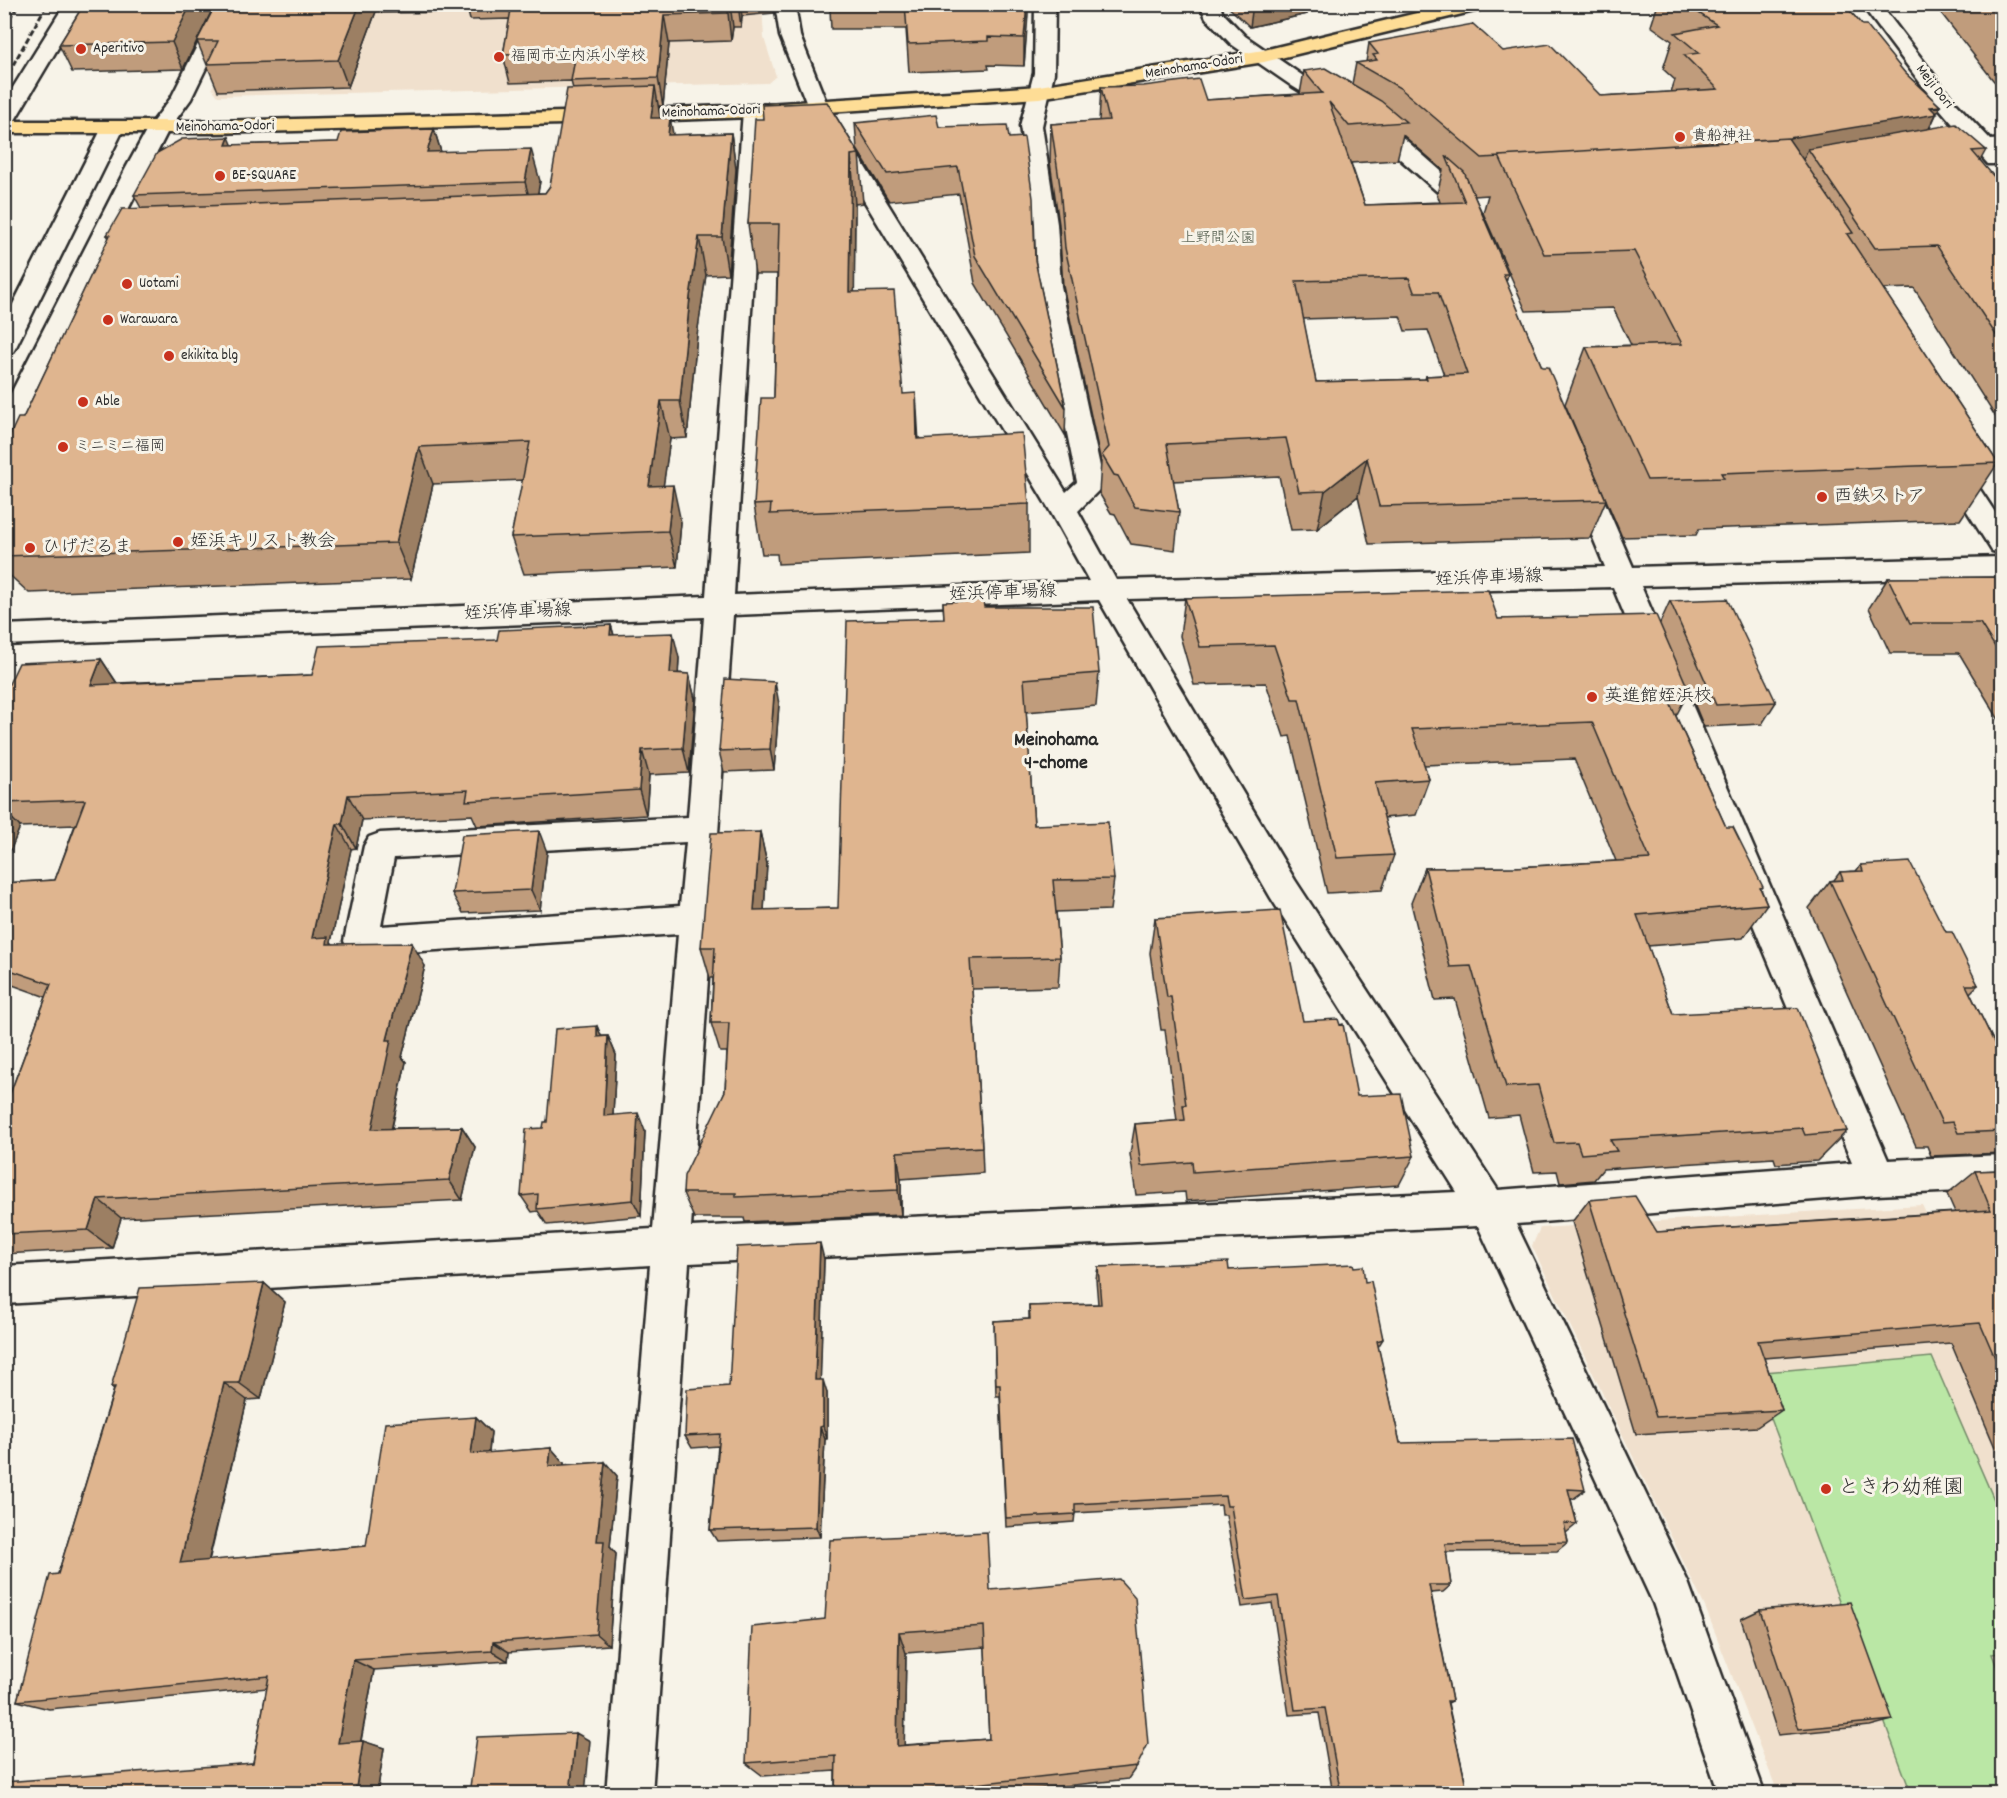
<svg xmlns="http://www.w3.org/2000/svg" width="2007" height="1798" font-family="Dekko,'Klee One',sans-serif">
	<rect width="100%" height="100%" fill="#f7f3e8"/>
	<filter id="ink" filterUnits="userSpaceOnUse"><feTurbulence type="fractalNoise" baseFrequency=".0167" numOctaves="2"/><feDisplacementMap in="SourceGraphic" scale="12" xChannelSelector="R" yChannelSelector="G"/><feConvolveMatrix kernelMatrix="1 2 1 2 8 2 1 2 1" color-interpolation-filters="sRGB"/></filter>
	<g filter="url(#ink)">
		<path fill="#f0e0cd" d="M254,4L762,5L764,38L776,76L768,83L218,96L212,88Z
			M1922,1205L2002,1371V1793H1778L1705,1607L1532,1246L1540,1228Z"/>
		<path fill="#bae7a5" stroke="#728968" stroke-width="1.5" d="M1932,1357L2002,1518V1653L1992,1654L2002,1681V1793H1911L1754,1373Z"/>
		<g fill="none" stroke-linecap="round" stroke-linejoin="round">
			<g stroke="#2b2b2b" stroke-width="5">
				<path id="minor" d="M65,4H84L15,120L11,124L4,126V102Z
					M218,4H237L191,99L169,129L117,231L153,229L161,231L164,236L161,241L110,245L17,433L13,439L4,441V407L126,168L148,128L171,98Z
					M775,4H795L800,36L828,107L1066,492L1077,482L1037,286L1035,224L1020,126L1034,73L1035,4H1055L1054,73L1042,126L1057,224L1061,286L1104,485L1078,511L1116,580L1605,567L1568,477L1572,471L1581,468L1590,471L1594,477L1633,567L2002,557V577L1641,586L1888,1160L2002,1155V1189L1877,1195L1516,1224L1688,1582L1765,1794H1719L1653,1603L1478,1226L689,1263L652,1794H606L650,1265L4,1304V1266L653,1229L678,934L361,955L349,951L344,941L364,846L369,837L380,833L688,817L704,617L4,645V625L706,596L743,111L746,107L753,105L760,107L763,111L734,595L1089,581L1049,509L808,107L780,36ZM1613,587L1852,1163L1498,1190L1295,880L1127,599ZM1099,600L1271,898L1457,1192L691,1227L733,615ZM686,842L680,906L381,926L394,858Z
					M1200,4H1220L1222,12L1245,36L1306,78L1391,127L1474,200L1481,214L1478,219L1470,221L1462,219L1456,208L1375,137L1292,86L1231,44L1206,18Z
					M1861,4H1880L1954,101L1991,140L2002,139V164H1988L1980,155L1939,162L1931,160L1928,155L1931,150L1970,144L1940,109Z
					M113,122L121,123L124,128L16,347L13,352L4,354V322L102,128L105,123Z
					M1949,453L1958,456L2002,523V553L1992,551L1936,462L1940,456Z"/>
			</g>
			<g stroke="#2b2b2b" stroke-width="5">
				<path id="major" d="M1454,4H1489L1487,8L1264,62L1039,98L753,117L564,124L213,133H4V121H213L564,112L753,105L1039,86L1264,50Z"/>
			</g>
			<use href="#minor" fill="#f7f3e8" fill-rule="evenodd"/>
			<use href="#major" fill="#fedd96" fill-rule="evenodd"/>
			<path stroke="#2b2b2b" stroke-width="3" stroke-dasharray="6 3" stroke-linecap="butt" d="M4,26L19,4
				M4,81L47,4"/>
		</g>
		<path fill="#c09c7b" stroke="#2b2b2b" stroke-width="1.5" fill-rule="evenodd" d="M84,4H215L183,69L72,72L59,45Z
			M216,4H773L774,13L742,16L741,27H733L731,41L669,43L663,106H658L661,118L673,135L731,133L736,169L728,274L706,275L697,335L687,438L670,439L663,486L681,522L677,567L524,574L511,537L523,480L433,484L411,579L29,593L4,570V448L23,418L109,238L107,235L141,208L134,195L232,145L338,142L434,129L441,152L540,181L538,193H545L550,186L573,89L571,81L510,83L503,55L510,19L470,20L468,12L381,13L378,6L348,87L218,91L197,41Z
			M796,4H1028L1024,66L988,65L989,69L909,72L906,29H831L830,9L798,12Z
			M1225,4H1337L1308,11L1307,14L1250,27Z
			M1658,4H1844L1862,25L1905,73L1940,106L1930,128L1986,150L1980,161L2002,186V427L1914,288L1883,289L1998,463L1960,520L1699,529L1696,535L1622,537L1565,404L1586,347L1631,345L1613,308L1526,311L1483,213L1488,195L1474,196L1508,274L1506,282L1542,367L1606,500L1590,538L1369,544L1358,496L1317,529L1291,530L1279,476L1173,481L1179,512L1175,550L1131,544L1115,514L1111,513L1099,493L1101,462L1063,286L1059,224L1050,162L1051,124L1099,121L1101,87L1206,100L1300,94L1304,71L1352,84L1356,63L1366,62L1369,43L1503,51L1601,96L1671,92L1675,80L1663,69L1672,41L1651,26ZM1403,135L1443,170L1437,194L1440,202L1365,205L1351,163L1397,160ZM1400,316L1405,331L1428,330L1444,375L1426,376L1425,379L1316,382L1303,319Z
			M1934,4H2002V89L1993,80Z
			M763,119L859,154L863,203L855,204L854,292L903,394L919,438L1029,504V553L778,564L777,554H762L754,505L774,398L777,274H755L748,224Z
			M855,123L939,127L1009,138L1035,260L1066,408L1065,435L975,283L959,194L889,201L857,149Z
			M2002,577V725L1959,653H1890L1869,608L1888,578Z
			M1185,598L1498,619L1660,623L1670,601L1776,702L1762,724L1704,727L1689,691L1676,716L1726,827L1761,889L1767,904L1743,938L1648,946L1673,1014L1847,1131L1817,1161L1776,1164L1774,1158L1603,1169L1594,1180L1560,1183L1557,1171L1534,1172L1519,1115L1489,1118L1455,999L1435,1000L1411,903L1425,868L1516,867L1616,861L1574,759L1424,765L1429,779L1416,815L1384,818L1394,855L1382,890L1327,893L1290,736L1284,737L1266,683L1194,685L1180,636Z
			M943,602L984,607L1099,673L1096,706L1026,712L1034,825L1114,879L1110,910L1056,912L1060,957L1058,987L972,989L982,1147L983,1173L901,1179V1215L745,1222L744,1218H694L683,1193L725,1091L727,1052H720L711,1023L713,978H710L701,947L760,832L767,864L764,910L838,908L944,618Z
			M611,625L614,635L679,658L678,673L689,674L695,699L689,773L649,775L646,815L477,826L472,815L362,820L356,848L351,849L331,942L333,944L425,966L402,1057L406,1062L392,1128L462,1127L475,1147L462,1200L121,1218L112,1248L4,1254V1110L46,997L4,982V883L55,880L75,825L20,827L4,866V688L101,659L117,683L312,675L497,640Z
			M779,704L774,770L724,772L719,751Z
			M547,852L540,910L463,913L452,893Z
			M1861,865L1946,932L1978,985L1970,993L2002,1059V1153L1931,1156L1927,1146H1916L1809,908L1830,881L1834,880L1840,872L1856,871Z
			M1155,918L1303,1021L1357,1096L1414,1156L1399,1185L1186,1201L1185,1192L1136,1195L1130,1154L1135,1124L1177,1121L1165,1030H1161L1150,953Z
			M597,1026L601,1036H608L616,1055L613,1115L645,1131L641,1216L547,1225L538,1211L532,1212L521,1196L543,1128Z
			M2002,1170V1464L1951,1343L1764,1358L1782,1410L1757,1427L1636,1434L1572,1222L1589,1200L1657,1232L1955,1212L1947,1194L1975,1171Z
			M824,1259L820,1380L827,1393V1439H825L820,1537L717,1541L710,1530L718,1446L692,1448L685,1436L729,1386Z
			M1098,1267L1229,1270L1354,1267L1365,1282L1383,1339L1378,1347L1400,1443L1585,1490L1573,1499H1571L1577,1524L1566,1533L1568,1542L1557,1551L1446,1552L1451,1585L1443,1592L1431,1593L1452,1701L1448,1703L1468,1794H1333L1319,1713L1289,1715L1272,1603L1242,1607L1226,1515H1222L1221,1505L1075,1513L1074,1522L1006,1527L1000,1396H996L994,1321L1029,1319V1306L1098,1304L1096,1279Z
			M264,1283L285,1302L261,1399L247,1400L209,1561L366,1546L476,1417L491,1432L489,1453L551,1448L564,1463V1465L605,1462L617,1476L610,1547L616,1554L609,1645L509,1652L508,1661L374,1670L361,1741L384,1748L377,1794H4L253,1763L267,1688L49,1709L17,1701L58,1574L114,1389L111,1387Z
			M990,1590L1137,1766L1128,1779L994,1794H835V1771L763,1776L746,1763L825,1619ZM985,1647L989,1739L904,1745L906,1653Z
			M1760,1610L1893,1720L1870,1726L1778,1735L1741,1619Z"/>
		<path fill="#9c7f64" stroke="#2b2b2b" stroke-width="1.5" d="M191,4H215L183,69L172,42Z
			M360,4H378V6L348,87L338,60Z
			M729,4H730L733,27L731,41L728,13Z
			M738,4H740L742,16L741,27Z
			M1027,4H1028V15L1024,66V38Z
			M1253,4H1337L1308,11L1307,14L1250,27Z
			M664,15L669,43L663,106L658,78Z
			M655,86L661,123L651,118Z
			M1940,106L1918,151L1808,149L1798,171L1788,138Z
			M670,118L677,155L668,135Z
			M434,129L444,162L427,152Z
			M731,133L736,169L728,274L722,237Z
			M229,137L243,170L226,145Z
			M531,149L540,181L534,215L525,182Z
			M851,155L855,204L854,342L849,292Z
			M699,237L706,275L697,335L687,438L680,401L690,297Z
			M916,393L919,443L917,439Z
			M661,401L670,439L658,523L649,486Z
			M419,447L433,484L411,579L396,543Z
			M1367,458L1358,496L1317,529L1325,491Z
			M673,485L681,522L677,567L668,531Z
			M611,625L618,651L610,635Z
			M673,633L679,658L677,698L670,673Z
			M101,659L118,685H91Z
			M689,674L695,699L689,773L683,748Z
			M775,682L779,704L774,770L770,749Z
			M642,750L649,775L646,815L639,790Z
			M348,795L362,820L356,848L342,824Z
			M4,810L20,827L4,866Z
			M337,824L351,849L331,942L343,960L312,938Z
			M539,831L547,852L540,910L531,890Z
			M760,832L767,864L762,941L754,910Z
			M412,943L425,966L402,1057L406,1062L387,1149L372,1129L387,1040Z
			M597,1026L605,1045L597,1037Z
			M608,1036L616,1055L612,1134L604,1116Z
			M638,1113L645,1131L641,1216L633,1200Z
			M462,1127L475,1147L462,1200L449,1180Z
			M897,1152L901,1179V1215L898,1190Z
			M98,1199L121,1218L112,1248L88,1230Z
			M820,1243L824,1259L820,1394L815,1380Z
			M264,1283L285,1302L261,1399L239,1383Z
			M823,1380L827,1393V1439L823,1426Z
			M224,1383L247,1400L205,1575L180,1563Z
			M476,1417L491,1432L487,1469L471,1454Z
			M820,1427L825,1439L820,1537L816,1527Z
			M551,1448L564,1463L562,1480L549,1466Z
			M605,1462L617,1476L610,1547L616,1554L609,1645L596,1634L597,1541Z
			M899,1632L906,1653L904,1760L897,1746Z
			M493,1642L509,1652L508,1661L492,1651Z
			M353,1660L374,1670L359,1750L338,1743Z
			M576,1733L590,1741L585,1794H570Z
			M363,1741L384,1748L377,1794H355Z"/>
		<path fill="#dfb58f" stroke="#2b2b2b" stroke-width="1.5" fill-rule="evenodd" d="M84,4H191L172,42L59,45Z
			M216,4H360L338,60L207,64L218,41H197Z
			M512,4H729L728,13L664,15L658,78L571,81L576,53L503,55Z
			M905,4H1027L1024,38L988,37V41L908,44Z
			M1685,4H1844L1862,25H1866L1905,73L1940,106L1930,107L1937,114L1789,138L1499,156V157L1482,158L1400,88L1356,63L1377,60L1373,55L1378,54L1369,43L1473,24L1503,51L1550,44L1601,96L1718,89L1684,55L1699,53L1675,33L1717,25Z
			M1325,68L1381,101L1406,122L1349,126L1329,102L1365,205L1465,202L1446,156L1464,172L1508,274H1503L1542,367H1548L1606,500L1379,506L1367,458L1325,491L1299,492L1286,438L1167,444L1179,512L1135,507L1118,476L1114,475L1102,455L1109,447L1065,248L1060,186L1051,124L1109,120L1101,87L1143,86L1199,79L1206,100L1322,93L1304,71ZM1409,278L1414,292H1438L1467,374L1426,376L1427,379L1316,382L1296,281Z
			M655,86L651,118H670L668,135L731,133L722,237H699L690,297L680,401H661L649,486L673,485L668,531L511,537L530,442L419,447L396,543L4,556V448L18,418H23L110,235H107L122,209L545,193L550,186L567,89Z
			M827,102L859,154L851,155L849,292L894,291L903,394L916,393L917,439L1022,433L1029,504L770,514L771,504L754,505L761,398H774L779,224H748L755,119H763L762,105Z
			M936,115L939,127L1007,125L1009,138L1024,137L1033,198L1035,260L1066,408L975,256L958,167L887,174L855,123Z
			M1956,124L1986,150L1972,151L2002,186V344L1937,246L1875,248L1808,149Z
			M434,129L427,152L531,149L525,182L134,195L157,153L182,139L229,137L226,145L338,142L341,132Z
			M1788,138L1853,233L1847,234L1998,463L1721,473L1724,478L1647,480L1586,347L1682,344L1634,251L1544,254L1499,156Z
			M2002,577V658L1980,623H1910L1888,578Z
			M1488,590L1498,619L1656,615L1689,691H1677L1681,700L1669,701L1726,827H1733L1763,887L1760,888L1767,904L1637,915L1673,1014L1798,1008L1847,1131L1805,1135L1802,1128L1610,1140L1617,1151L1581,1154L1577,1142L1554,1143L1538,1085L1506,1087L1471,966L1450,967L1425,868L1516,867L1650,859L1592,722L1412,729L1429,779L1375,783L1394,855L1337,858L1299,699H1292L1274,645L1200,647L1185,598Z
			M1727,599L1776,702L1716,705L1670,601Z
			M983,600L984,607H1093L1099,673L1024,679L1034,825L1108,822L1114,879L1053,880L1060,957L970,959L982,1147L897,1152L898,1190L736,1197V1193H683L684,1176L725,1091L729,1023H711L715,947H701L711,833L760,832L754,910L838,908L847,621L944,618L943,602Z
			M611,625L610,635L673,633L670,673L689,674L683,748L642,750L639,790L466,801L468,790L348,795L342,824H337L312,938L328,937L327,944L412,943L387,1040H391L372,1129L462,1127L449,1180L98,1199L88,1230L4,1234V1110L51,984L4,968V883L55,880L85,800L4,803V688H7L19,663L101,659L91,685L312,675L319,646L497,640L499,630Z
			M725,679L775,682L770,749L719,751Z
			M539,831L531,890L452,893L462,835Z
			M1910,862L1946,932H1952L1978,985H1966L2002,1059V1131L1958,1133L1953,1122L1942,1123L1830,881L1843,880L1840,872L1863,871L1861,865Z
			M1280,910L1303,1021L1338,1019L1340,1025L1343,1024L1357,1096L1401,1094L1414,1156L1193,1172L1192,1162L1141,1166L1135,1124L1185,1120L1183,1105H1186L1171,997H1167L1155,918Z
			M597,1026V1037L608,1036L604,1116L638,1113L633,1200L537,1209L538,1194L521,1196L526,1129L543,1128L544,1122H547L555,1029Z
			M2002,1170V1374L1980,1323L1758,1341L1782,1410L1656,1417L1589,1200L1635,1196L1657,1232L1991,1210L1975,1171Z
			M820,1243L815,1380H823V1426L820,1427L816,1527L710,1530L720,1434L685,1436L687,1389L729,1386L737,1247Z
			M1228,1262L1229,1270L1353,1264L1354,1267L1363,1266L1365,1282L1371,1281L1383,1339L1377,1341L1400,1443L1572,1439L1585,1490L1568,1489L1577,1524L1564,1523L1568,1542L1445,1544L1451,1585H1429L1452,1701H1447L1468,1794H1341L1325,1708L1295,1710L1278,1596L1246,1600L1231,1506H1227L1225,1496L1075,1504V1514L1006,1518L1000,1385H996L994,1321L1030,1319L1029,1306L1101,1304L1098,1267Z
			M264,1283L239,1383H224L180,1563L366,1546L385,1423L476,1417L471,1454L551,1448L549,1466L605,1462L597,1541H604L596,1634L493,1642L492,1651L353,1660L338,1743L363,1741L355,1794H4V1782L253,1763L269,1676L17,1701L50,1575L58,1574L115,1387H111L140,1288Z
			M987,1532L990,1590L1119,1579L1135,1597L1148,1744L1137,1766L884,1794H835L836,1756L746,1763L752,1627L825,1619L830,1540ZM984,1626L989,1739L897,1746L899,1632Z
			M1850,1602L1893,1720L1799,1729L1760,1610Z
			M576,1733L570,1794H469L477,1737Z"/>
	</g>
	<g fill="#c8321e" stroke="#f7f3e8" stroke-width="2">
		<circle cx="81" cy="49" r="6"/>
		<circle cx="499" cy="57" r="6"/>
		<circle cx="1680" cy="137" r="6"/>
		<circle cx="220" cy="176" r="6"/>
		<circle cx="127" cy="284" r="6"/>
		<circle cx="108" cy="320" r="6"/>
		<circle cx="169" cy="356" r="6"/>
		<circle cx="83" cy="402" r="6"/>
		<circle cx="63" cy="447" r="6"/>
		<circle cx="1822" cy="497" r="6"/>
		<circle cx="178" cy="542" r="6"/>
		<circle cx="30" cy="548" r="6"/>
		<circle cx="1592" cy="697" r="6"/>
		<circle cx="1826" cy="1489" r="6"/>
	</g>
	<g text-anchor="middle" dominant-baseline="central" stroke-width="6" stroke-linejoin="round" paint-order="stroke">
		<g font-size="15" fill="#2b2b2b" stroke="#f7f3e8" text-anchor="start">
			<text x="93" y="49">Aperitivo</text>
			<text x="511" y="57">福岡市立内浜小学校</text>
			<text x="1692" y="137">貴船神社</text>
			<text x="232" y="176">BE-SQUARE</text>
			<text x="139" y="284">Uotami</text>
			<text x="120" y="320">Warawara</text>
			<text x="181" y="356">ekikita blg</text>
			<text x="95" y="402">Able</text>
			<text x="75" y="447">ミニミニ福岡</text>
		</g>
		<g font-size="15" fill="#2b2b2b" stroke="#f7f3e8">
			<text transform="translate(1194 67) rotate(-9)">Meinohama-Odori</text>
			<text transform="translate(1934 87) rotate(52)">Meiji Dori</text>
			<text transform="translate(711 112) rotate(-2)">Meinohama-Odori</text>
			<text transform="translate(225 127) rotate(-1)">Meinohama-Odori</text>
		</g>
		<g font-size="15" fill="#4f5a4a" stroke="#f7f3e8">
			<text x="1218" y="239">上野間公園</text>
		</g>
		<g font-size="18" fill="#2b2b2b" stroke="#f7f3e8" text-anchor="start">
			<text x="1834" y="497">西鉄ストア</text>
			<text x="190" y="542">姪浜キリスト教会</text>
			<text x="42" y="548">ひげだるま</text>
			<text x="1604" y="697">英進館姪浜校</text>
		</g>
		<g font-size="18" fill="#2b2b2b" stroke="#f7f3e8">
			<text transform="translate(1489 579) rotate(-2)">姪浜停車場線</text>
			<text transform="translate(1003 594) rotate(-2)">姪浜停車場線</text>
			<text transform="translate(518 613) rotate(-2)">姪浜停車場線</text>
		</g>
		<g font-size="20" font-weight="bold" fill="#2b2b2b" stroke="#f7f3e8">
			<text x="1056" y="741">Meinohama<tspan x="1056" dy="23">4-chome</tspan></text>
		</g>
		<g font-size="21" fill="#2b2b2b" stroke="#f7f3e8" text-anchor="start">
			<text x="1838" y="1489">ときわ幼稚園</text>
		</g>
	</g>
	<rect width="2007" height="1798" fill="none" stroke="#f7f3e8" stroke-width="24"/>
	<rect x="12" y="12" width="1983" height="1774" fill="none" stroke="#2b2b2b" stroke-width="2" filter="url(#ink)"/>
</svg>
